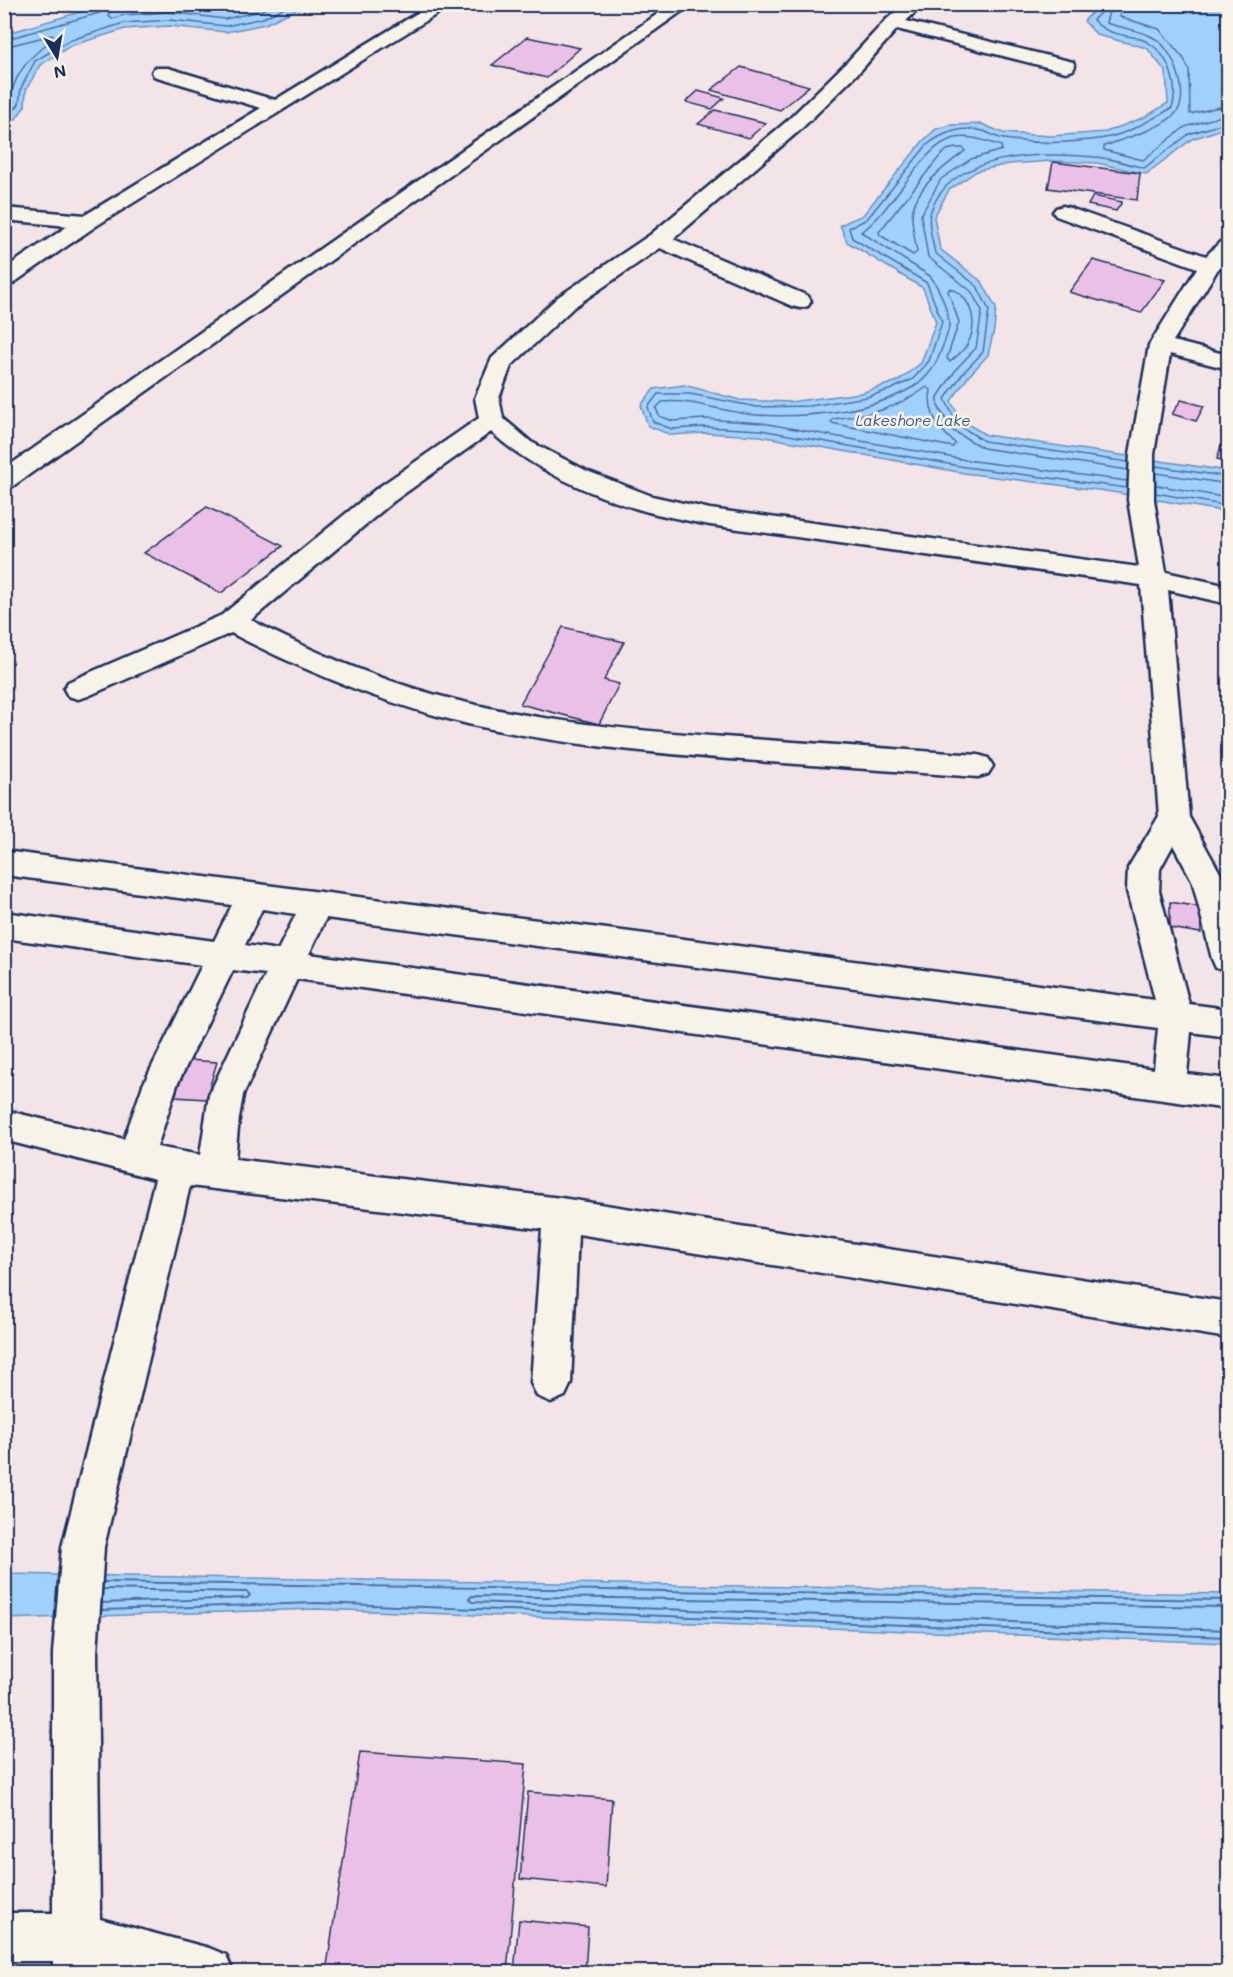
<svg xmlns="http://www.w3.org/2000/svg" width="1233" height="1977" font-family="Mali,sans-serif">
	<rect width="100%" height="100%" fill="#f3e4e7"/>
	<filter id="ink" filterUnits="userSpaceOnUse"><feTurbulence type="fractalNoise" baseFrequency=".0167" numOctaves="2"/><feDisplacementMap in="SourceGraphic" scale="12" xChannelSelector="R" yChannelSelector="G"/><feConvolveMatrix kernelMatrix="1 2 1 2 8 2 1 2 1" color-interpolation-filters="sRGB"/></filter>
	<g filter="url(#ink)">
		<path fill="#a0d0fc" stroke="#6b90bd" stroke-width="1.5" d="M107,4H306V5L265,24L226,32L169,26L125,29L70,46L40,65L26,90L25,106L5,134V34Z
			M1141,4L1228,5V127L1192,139L1146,174L1097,163L1051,161L1009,164L977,171L949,190L934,217L940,249L982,282L996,308L994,330L988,355L968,377L951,401L961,420L986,435L1228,471V512L1106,491L964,473L760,436L705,433L671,435L648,426L641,405L654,389L684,385L740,400L789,402L861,393L898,381L921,363L936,322L923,288L847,242L840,225L863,215L923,141L936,129L951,125L982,124L1003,133L1051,136L1106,132L1145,117L1168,103L1166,72L1147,48L1097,35L1084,21L1097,7Z
			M4,1574L1228,1594V1643L317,1609L5,1619Z"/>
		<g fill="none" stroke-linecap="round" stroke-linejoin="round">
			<path stroke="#506f9d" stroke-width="1.5" d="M111,4L109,16L112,19L124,15L169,12L225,19L260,11L274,4
				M180,4L224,9L248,4
				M1104,4L1103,10L1093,20C1111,40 1136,32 1152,45C1170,58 1179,87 1172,108C1152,119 1128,134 1105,138C1073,143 1036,144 1004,139C996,138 990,133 983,131C963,125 942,133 927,145L867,219L849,228L852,238L927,283L942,322L929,361L913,379L892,389L867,397L810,406L757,407L690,394H658L648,407L653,422L672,429L705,427L761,430L965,467L1127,488
				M1111,4L1106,23C1121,28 1141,30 1154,38C1173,47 1192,98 1175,114C1159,130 1125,138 1104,146V150L1143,160L1185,127L1228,114
				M1121,4L1120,17L1159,29L1184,59L1189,70L1190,114L1228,105
				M4,40L99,13L103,10L104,4
				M4,47L52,35L55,37C38,51 22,63 14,85C9,96 13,100 4,111
				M4,123L19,104L21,88L35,61L68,41L124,23L170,20L226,26L263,18L292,4
				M955,148H963L965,151C945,166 911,190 912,219C913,230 915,241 917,252L913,255L880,235L879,232L940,156L947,150Z
				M950,288C972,297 979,324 967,345C963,351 956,357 950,362L947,358L959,322L948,291Z
				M927,387L931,390C927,412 938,429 955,443L953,447L831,423L833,419C872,414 894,410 927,387Z
				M1128,462L984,441L957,424L945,399L963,373L983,352L989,310L977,286L935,253C933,242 927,223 930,213C950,151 1043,152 1095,157C1111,158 1128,164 1144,168L1189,134L1228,122
				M1156,466L1228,477
				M1156,473L1228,484
				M1127,481L966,460L762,423L705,419L673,421L659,416L656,408L662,402C695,399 724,413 757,415C805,418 875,412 916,385C929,377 937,363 942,348C945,341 950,330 949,322C947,308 939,287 930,276L861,232C893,211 922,144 955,138C971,135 986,141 1001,146L1002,150L971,159L941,179L921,215L928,257L971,291L982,311L976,348L957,368L938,397V406L952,430L983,448L1128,470
				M1156,485L1228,498
				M1156,493L1228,506"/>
			<path stroke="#506f9d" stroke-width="2" d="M103,1582L1228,1600
				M102,1603L247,1598L250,1595L247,1592L103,1589
				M1228,1607L472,1596L469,1599L472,1602L1228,1630
				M101,1610L318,1603L1228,1637"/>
		</g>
		<path fill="#ebc0e6" stroke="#1b2f5e" stroke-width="1.5" d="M527,37L580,48L547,78L492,65Z
			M741,67L809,86L780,110L711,90Z
			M698,91L724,98L712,109L686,102Z
			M715,110L766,123L749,138L698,124Z
			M1053,162L1140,173L1137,200L1048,188Z
			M1093,196L1122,202L1116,211L1088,205Z
			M1093,260L1165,280L1141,313L1069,292Z
			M1181,400L1204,406L1196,421L1172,414Z
			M1221,446L1228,448V462L1217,459Z
			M207,507L283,546L221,593L144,553Z
			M563,627L624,642L604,680L619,684L599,724L520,704Z
			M1170,902L1200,907L1201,933L1170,928Z
			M186,1060L217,1062L206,1099L175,1097Z
			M360,1752L526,1764L507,1972H326Z
			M528,1792L612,1799L606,1887L520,1879Z
			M519,1920L588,1927L585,1972H514Z"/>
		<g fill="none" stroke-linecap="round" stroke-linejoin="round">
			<g stroke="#1b2f5e" stroke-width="5">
				<path id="minor" d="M432,4H453L96,226L12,284L4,285V269L68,226L4,220V208L85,215L261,108L154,76L152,72L154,68H168L275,100Z
					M672,4H692L13,486L4,489V469Z
					M905,4H924L906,21L1073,62L1075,66L1073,70L1066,72L897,29L862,69L800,130L673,239L808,296L811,301L808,306L800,308L792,306L660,248L574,307L511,366L499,398L503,418L531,442L587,471L652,496L710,509L1139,567L1128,500L1130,454L1149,345L1197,268L1056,216L1053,212L1056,208L1063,206L1070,208L1206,256L1220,242L1228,241V259L1218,269L1173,341L1228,355V369L1170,354L1154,454V500L1166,572L1228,586V604L1168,590L1189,817L1224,880L1228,899V972L1216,968L1212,959L1192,880L1173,845L1160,869L1159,891L1189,1004L1228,1009V1037L1191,1032L1187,1074L1228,1079V1109L297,979L243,1095L239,1118L235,1159L561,1198L1228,1302V1338L578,1234L571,1383L565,1396L551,1402L537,1396L531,1383L542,1229L190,1186L104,1547L97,1653L100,1919L209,1948L226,1955L233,1972H121L101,1967V1972H53V1961H4V1913H53V1653L62,1547L155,1179L4,1140V1110L124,1139L143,1085L202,965L4,938V912L214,941L232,905L4,875V851L1155,1000L1127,891L1128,868L1159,816L1141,585L710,525C686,520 661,516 638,509C588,494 529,467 491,432L394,501L251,620C310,651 372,677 436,695C530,721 627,730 724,737C809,743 893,749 978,755L988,758L993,766L988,774L978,777C895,771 812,765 729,759C643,752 557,744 472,725C388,705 308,673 231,633L88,696L78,699L68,696L64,689L68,682L222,615L376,489L479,418L475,398L492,358L558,297L650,235L786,122L848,61L887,19ZM262,909L296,914L278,950L245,945ZM326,918L1158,1028L1154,1069L309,954ZM233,970L266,974L209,1095L200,1155L157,1147L177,1085Z"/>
			</g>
			<use href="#minor" fill="#f7f3e8" fill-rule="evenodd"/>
		</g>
	</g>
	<g text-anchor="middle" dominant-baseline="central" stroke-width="5" stroke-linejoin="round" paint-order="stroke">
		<g font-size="15" font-style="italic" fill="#3c5786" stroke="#f7f3e8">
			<text x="913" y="420">Lakeshore Lake</text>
		</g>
	</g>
	<rect width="1233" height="1977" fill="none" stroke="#f7f3e8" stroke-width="24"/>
	<rect x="12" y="12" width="1209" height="1953" fill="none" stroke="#1b2f5e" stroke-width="2" filter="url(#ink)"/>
	<g transform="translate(57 57) rotate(169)" stroke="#f7f3e8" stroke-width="4.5" paint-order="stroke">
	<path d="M0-4.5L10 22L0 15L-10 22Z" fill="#1b2f5e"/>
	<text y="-9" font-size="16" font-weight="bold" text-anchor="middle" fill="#1b2f5e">N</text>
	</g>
</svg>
